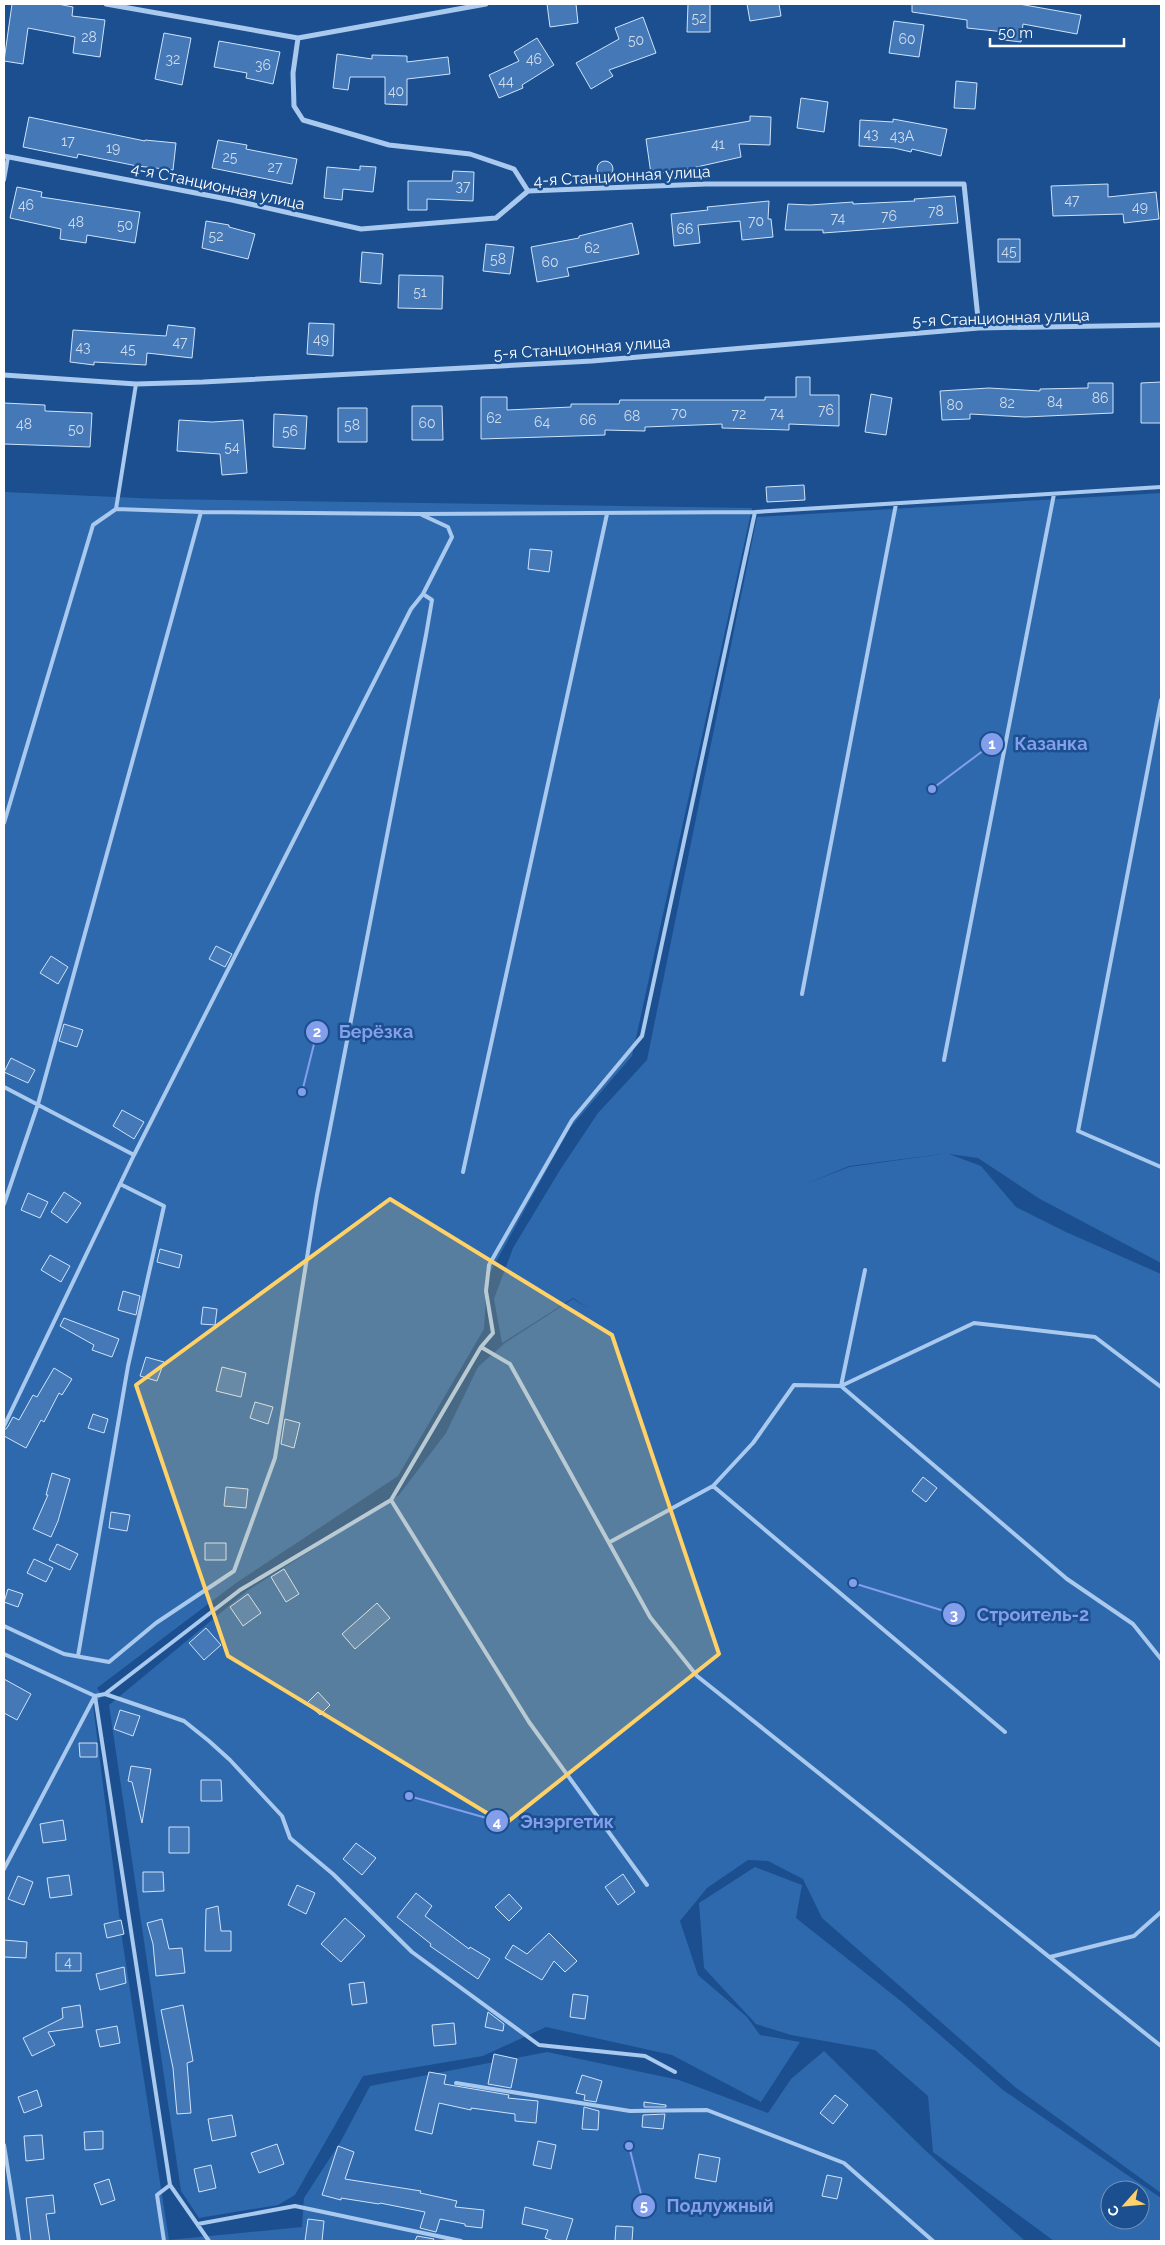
<svg xmlns="http://www.w3.org/2000/svg" width="1165" height="2245" font-family="Raleway,sans-serif">
	<rect width="100%" height="100%" fill="#1b4f8f"/>
	<path fill="#2e69ad" fill-rule="evenodd" d="M4,492L160,499L752,508L632,1056L570,1128L487,1278L484,1329L398,1476L236,1583L97,1688L102,1696L93,1705L123,1945L169,2240L302,2227L304,2198L341,2141L370,2086L547,2052L679,2080L768,2113L791,2079L824,2051L926,2151L1025,2241H4Z
		M1161,493V1263L1040,1199L978,1158L949,1154L981,1166L1016,1207L1066,1232L1161,1274V2193L1015,2087L822,1918L803,1879L768,1861L748,1860L707,1888L680,1921L698,1975L747,2017L760,2035L800,2042L761,2102L672,2055L546,2027L483,2056L363,2076L295,2195L278,2205L199,2218L181,2191L109,1705L247,1591L399,1495L446,1433L478,1367L505,1343L573,1299L588,1308L573,1298L502,1343L494,1299L513,1248L560,1170L598,1113L647,1060L757,517ZM949,1153L849,1167L806,1184L796,1206L806,1184L849,1166Z
		M755,1867L802,1885L796,1918L902,2002L1003,2090L1161,2198V2241H1054L933,2152L928,2096L875,2050L791,2035L756,2024L704,1968L699,1903ZM1110,2190H1140V2220H1110Z"/>
	<path fill="#4478b7" stroke="#cfe3fa" d="M12,4H58L73,7L72,16L105,20L100,57L73,53L75,37L28,28L23,64L4,61Z
		M547,4H576L578,23L550,27Z
		M688,4H710V32H687Z
		M747,4H779L781,16L750,21Z
		M912,4H1019L1081,15L1077,34L1023,24L1021,42L1004,40L1005,32L967,28V20L912,12Z
		M643,17L656,53L609,70L613,76L591,89L576,63L619,39L615,28Z
		M894,21L924,25L919,57L889,53Z
		M164,33L191,38L182,85L155,79Z
		M537,38L554,65L522,85L523,88L499,98L489,75L519,61L514,52Z
		M219,41L280,52L273,84L246,78L247,73L214,67Z
		M337,54L372,59V55L407,56V62L448,57L450,74L407,79V105L385,104V77H350L348,90L333,88Z
		M956,81L977,83L975,109L954,108Z
		M801,98L828,102L824,132L797,128Z
		M750,116L771,117L770,145L739,144L741,157L679,171L651,174L646,139L750,121Z
		M29,117L145,141V140L176,143L173,170L137,166L78,154L77,158L23,147Z
		M893,119L947,129L941,156L912,149L911,152L894,148L859,146L860,120L893,122Z
		M218,140L247,145L246,149L297,159L292,184L212,168Z
		M597 169a8 8 0 1 1 16 0a8 8 0 1 1-16 0Z
		M360,166L376,167L373,192L343,189L342,200L324,198L327,167L360,170Z
		M453,171L474,172L473,201L427,199V210H408V181H452Z
		M1108,184V197L1156,192L1159,219L1124,223L1123,214L1053,216L1051,186Z
		M17,187L42,192L41,197L140,212L135,243L87,235L86,243L60,239L61,229L10,218Z
		M955,196L958,223L823,233V230H785L788,204L810,205L853,202V204L915,201L914,199Z
		M769,201L768,219H771L773,237L742,240L740,221L698,225L700,243L674,246L671,214L708,210L707,207Z
		M206,221L229,225V227L255,234L248,259L202,248Z
		M632,223L639,254L567,268L569,276L537,282L531,247L579,238V236Z
		M998,239H1020V262H998Z
		M486,244L514,247L510,274L483,271Z
		M362,252L383,254L381,284L360,282Z
		M399,275L443,276L442,309L398,308Z
		M309,323L334,324L333,356L307,354Z
		M168,325L195,328L192,358L147,353L146,365L94,362V365L70,362L73,330L166,336Z
		M796,377H810V395H839V426L789,424V430L722,428V424L645,427V431L605,430V435L481,439V397H507V410L571,407V404H619L620,400H765V397H796Z
		M1161,382V423H1141V383Z
		M1088,383H1113V413L1025,417L970,414V419L942,420L940,391L989,388L1040,391V389L1088,388Z
		M871,394L892,398L886,435L865,432Z
		M4,403L45,405V411L92,413L90,447L4,444Z
		M412,406H442L443,440H412Z
		M338,408H367V442H338Z
		M274,414L307,416L305,449L273,447Z
		M179,420L212,422L243,420L247,473L222,475L220,454L177,451Z
		M804,485L805,500L767,502L766,487Z
		M530,549L552,551L549,572L528,569Z
		M216,946L232,954L225,967L209,959Z
		M51,956L68,967L58,984L40,973Z
		M64,1024L83,1030L77,1047L59,1041Z
		M11,1058L35,1070L28,1083L4,1072Z
		M122,1110L144,1122L134,1139L113,1126Z
		M64,1192L81,1203L67,1223L51,1212Z
		M28,1193L48,1202L40,1218L21,1210Z
		M160,1249L182,1255L179,1268L157,1262Z
		M50,1255L70,1266L61,1282L41,1270Z
		M123,1291L140,1296L136,1315L118,1310Z
		M203,1307L217,1309L215,1325L201,1324Z
		M64,1318L119,1339L112,1357L92,1350L94,1345L60,1326Z
		M146,1357L164,1362L157,1381L140,1376Z
		M222,1367L246,1373L241,1397L216,1391Z
		M54,1368L72,1379L62,1395L59,1393L44,1422L41,1420L26,1448L4,1436V1430L7,1428L13,1417L19,1420L33,1395L37,1397Z
		M255,1402L273,1407L268,1424L250,1418Z
		M93,1414L108,1419L104,1433L88,1428Z
		M285,1419L300,1423L294,1448L281,1444Z
		M52,1473L70,1479L58,1521L51,1537L33,1529L48,1495H46Z
		M923,1477L937,1488L926,1502L912,1491Z
		M226,1487L248,1489L246,1508L224,1506Z
		M111,1512L130,1515L127,1531L109,1528Z
		M205,1543H226V1560H205Z
		M57,1544L78,1554L70,1570L49,1560Z
		M34,1559L53,1568L46,1582L27,1573Z
		M284,1569L299,1594L286,1602L271,1577Z
		M8,1589L23,1594L18,1607L4,1602Z
		M248,1594L261,1613L243,1626L230,1607Z
		M377,1603L390,1618L355,1649L342,1634Z
		M206,1628L221,1645L204,1660L189,1643Z
		M4,1679L31,1694L17,1720L4,1713Z
		M318,1692L330,1705L320,1715L307,1703Z
		M120,1710L140,1716L133,1736L114,1729Z
		M79,1743H97V1757H80Z
		M131,1766L151,1769L142,1823L132,1782L128,1781Z
		M201,1780H221L222,1801H201Z
		M63,1820L66,1840L43,1843L40,1824Z
		M169,1827H189V1853H169Z
		M356,1843L376,1858L362,1875L343,1859Z
		M143,1872H163L164,1891L143,1892Z
		M623,1874L635,1892L618,1905L605,1887Z
		M69,1875L72,1895L50,1898L47,1878Z
		M18,1876L33,1882L24,1905L8,1899Z
		M297,1885L315,1893L306,1914L288,1905Z
		M416,1893L432,1906L425,1916L469,1949L470,1947L490,1959L478,1979L430,1946L431,1944L397,1917Z
		M509,1894L522,1908L509,1921L495,1907Z
		M218,1906L221,1931H231V1951H205L206,1909Z
		M345,1918L365,1936L341,1962L321,1944Z
		M162,1919L169,1949L182,1948L185,1973L156,1976L153,1944L147,1923Z
		M121,1920L124,1934L107,1938L104,1924Z
		M549,1933L577,1961L565,1972L554,1961L542,1980L505,1958L513,1945L527,1954Z
		M4,1940L27,1942L26,1958L4,1957Z
		M56,1953H81V1971H56Z
		M124,1967L126,1983L100,1990L96,1974Z
		M364,1982L367,2003L352,2005L349,1984Z
		M573,1994L588,1996L585,2019L570,2017Z
		M80,2005L83,2027L48,2032L55,2045L32,2056L23,2038L63,2018L62,2008Z
		M183,2005L193,2061L187,2063L191,2113L177,2114L173,2068L161,2010Z
		M488,2012L504,2024L503,2031L485,2027Z
		M454,2023L456,2044L434,2046L432,2025Z
		M117,2026L120,2043L100,2047L96,2030Z
		M494,2054L517,2059L511,2088L488,2084Z
		M429,2072L446,2075L444,2084L509,2095L508,2098L538,2101L536,2123L515,2121V2114L471,2108V2110L439,2103L432,2134L415,2130Z
		M582,2075L602,2081L596,2102L584,2100L585,2095L576,2093Z
		M37,2090L42,2106L24,2113L18,2097Z
		M835,2095L848,2105L833,2124L820,2113Z
		M644,2102L666,2105V2107H644Z
		M584,2107L599,2111L598,2130L582,2129Z
		M665,2114L663,2129L642,2127L643,2115Z
		M232,2115L236,2136L212,2141L208,2119Z
		M103,2131V2149L85,2150L84,2132Z
		M42,2135L44,2159L26,2161L24,2136Z
		M538,2141L556,2145L551,2169L533,2165Z
		M277,2144L284,2164L259,2173L251,2153Z
		M338,2146L354,2152L345,2179L421,2191L420,2193L457,2201L455,2207L484,2210L482,2228L465,2226V2224L440,2219L436,2232L420,2228L425,2212L380,2203L379,2204L341,2198V2200L322,2195Z
		M699,2154L720,2158L716,2182L695,2178Z
		M211,2165L216,2188L199,2192L194,2169Z
		M827,2175L842,2178L837,2199L822,2196Z
		M109,2179L115,2200L101,2205L94,2184Z
		M53,2195L55,2213L46,2214L50,2241H31L26,2198Z
		M525,2207L573,2219L566,2241H554L545,2238L548,2230L522,2224Z
		M308,2219L324,2221L322,2241H305Z
		M616,2226L633,2227L632,2241H615Z
		M417,2236L434,2239L433,2241H415Z"/>
	<g fill="none" stroke-linecap="round" stroke-linejoin="round">
		<path stroke="#a9c9ee" stroke-width="4" d="M4,180L8,157
			M136,384L116,509L201,512L420,514L755,512L1161,487
			M1161,700L1078,1131L1161,1167
			M4,823L93,525L116,509
			M802,994L896,504
			M944,1060L1054,494
			M4,1087L134,1155
			M463,1172L607,514
			M4,1204L38,1104L201,512
			M865,1270L841,1386L1067,1579L1133,1624L1161,1659
			M481,1347L510,1364L650,1617L697,1676L1161,2046
			M4,1426L134,1155L411,609L423,594L452,537L448,527L422,515
			M713,1486L1005,1732
			M391,1500L529,1722L647,1885
			M610,1542L713,1486L753,1443L794,1385L841,1386L974,1323L1095,1337L1161,1387
			M4,1626L64,1654L109,1662L156,1623L234,1571L275,1458L317,1195L426,635L432,600L423,594
			M4,1654L95,1696L105,1694L240,1590L391,1500L481,1347L493,1333L486,1291L489,1265L572,1120L642,1036L755,512
			M78,1656L128,1366L164,1206L120,1184
			M105,1694L184,1721L209,1741L230,1760L282,1816L290,1838L333,1874L412,1952L539,2045L645,2056L675,2072
			M95,1696L170,2185L209,2241
			M4,1869L95,1696
			M1050,1957L1134,1936L1161,1912
			M456,2083L630,2111L707,2110L844,2163L933,2241
			M4,2145L19,2241
			M198,2224L295,2206L461,2241
			M164,2241L157,2195L170,2185"/>
		<path stroke="#a9c9ee" stroke-width="5" d="M106,4L298,38L486,4
			M298,38L293,73L294,106L303,120L389,145L470,154L514,169L528,191
			M4,156L232,200L361,229L496,218L528,191L706,184H964L979,328
			M4,375L136,384L203,382L592,361L979,328L1161,325"/>
	</g>
	<path fill="#ffd166" fill-opacity="0.2" stroke="#ffd166" stroke-width="4" stroke-linejoin="round" d="M390,1199L612,1335L719,1654L505,1824L228,1656L136,1385Z"/>
	<g text-anchor="middle" dominant-baseline="central" stroke-width="5" stroke-linejoin="round" paint-order="stroke">
		<g font-size="14" fill="#d0dded">
			<text x="699" y="18">52</text>
			<text x="89" y="37">28</text>
			<text x="907" y="39">60</text>
			<text x="636" y="40">50</text>
			<text x="173" y="59">32</text>
			<text x="534" y="59">46</text>
			<text x="263" y="65">36</text>
			<text x="506" y="81">44</text>
			<text x="396" y="91">40</text>
			<text x="871" y="134">43</text>
			<text x="902" y="136">43А</text>
			<text x="68" y="141">17</text>
			<text x="718" y="144">41</text>
			<text x="113" y="148">19</text>
			<text x="230" y="157">25</text>
			<text x="275" y="167">27</text>
			<text x="463" y="186">37</text>
			<text x="1072" y="200">47</text>
			<text x="26" y="205">46</text>
			<text x="1140" y="207">49</text>
			<text x="936" y="211">78</text>
			<text x="889" y="216">76</text>
			<text x="838" y="218">74</text>
			<text x="756" y="221">70</text>
			<text x="76" y="222">48</text>
			<text x="125" y="225">50</text>
			<text x="685" y="229">66</text>
			<text x="216" y="236">52</text>
			<text x="592" y="248">62</text>
			<text x="1009" y="251">45</text>
			<text x="498" y="259">58</text>
			<text x="550" y="262">60</text>
			<text x="420" y="292">51</text>
			<text x="321" y="339">49</text>
			<text x="180" y="342">47</text>
			<text x="83" y="347">43</text>
			<text x="128" y="349">45</text>
			<text x="1100" y="398">86</text>
			<text x="1055" y="402">84</text>
			<text x="1007" y="403">82</text>
			<text x="955" y="405">80</text>
			<text x="826" y="410">76</text>
			<text x="679" y="413">70</text>
			<text x="777" y="413">74</text>
			<text x="739" y="414">72</text>
			<text x="632" y="416">68</text>
			<text x="494" y="418">62</text>
			<text x="588" y="420">66</text>
			<text x="542" y="422">64</text>
			<text x="427" y="423">60</text>
			<text x="24" y="424">48</text>
			<text x="352" y="425">58</text>
			<text x="76" y="429">50</text>
			<text x="290" y="431">56</text>
			<text x="232" y="447">54</text>
			<text x="68" y="1962">4</text>
		</g>
		<g font-size="16" fill="#fff" stroke="#1b4f8f">
			<text transform="translate(622 176) rotate(-3)">4-я Станционная улица</text>
			<text transform="translate(218 186) rotate(12)">4-я Станционная улица</text>
			<text transform="translate(1001 318) rotate(-2)">5-я Станционная улица</text>
			<text transform="translate(582 348) rotate(-4)">5-я Станционная улица</text>
		</g>
	</g>
	<path fill="none" stroke="#839eea" stroke-width="2" d="M932 789L992 744M302 1092L317 1032M853 1583L954 1614M409 1796L497 1821M629 2146L644 2206"/>
	<g fill="#839eea" stroke="#1b4f8f" stroke-width="2">
		<circle cx="932" cy="789" r="5"/>
		<circle cx="302" cy="1092" r="5"/>
		<circle cx="853" cy="1583" r="5"/>
		<circle cx="409" cy="1796" r="5"/>
		<circle cx="629" cy="2146" r="5"/>
		<circle cx="992" cy="744" r="12"/>
		<circle cx="317" cy="1032" r="12"/>
		<circle cx="954" cy="1614" r="12"/>
		<circle cx="497" cy="1821" r="12"/>
		<circle cx="644" cy="2206" r="12"/>
	</g>
	<g font-size="15" text-anchor="middle" font-weight="bold" fill="#fff">
		<text x="992" y="749">1</text>
		<text x="317" y="1037">2</text>
		<text x="954" y="1620">3</text>
		<text x="497" y="1827">4</text>
		<text x="644" y="2211">5</text>
	</g>
	<g font-size="18" text-anchor="middle" font-weight="bold" fill="#839eea" stroke="#1b4f8f" stroke-width="5" stroke-linejoin="round" paint-order="stroke">
		<text x="1051" y="750">Казанка</text>
		<text x="376" y="1038">Берёзка</text>
		<text x="1033" y="1621">Строитель-2</text>
		<text x="567" y="1828">Энэргетик</text>
		<text x="720" y="2212">Подлужный</text>
	</g>
	<rect width="1165" height="2245" fill="none" stroke="#ffffff" stroke-width="10"/>
	<g transform="translate(1125 2205) rotate(243)"><circle r="24" fill="#1b4f8f" stroke="#7695bc"/>
	<path d="M0-4L9 19L0 12L-9 19Z" fill="#ffd166"/>
	<text y="-8" font-size="14" font-weight="bold" text-anchor="middle" fill="#ffffff">С</text>
	</g>
	<path d="M990 38v8h134v-8" fill="none" stroke="#ffffff" stroke-width="2.5"/>
	<text x="998" y="38" font-size="15" fill="#ffffff" stroke="#1b4f8f" stroke-width="4" paint-order="stroke">50 m</text>
</svg>
